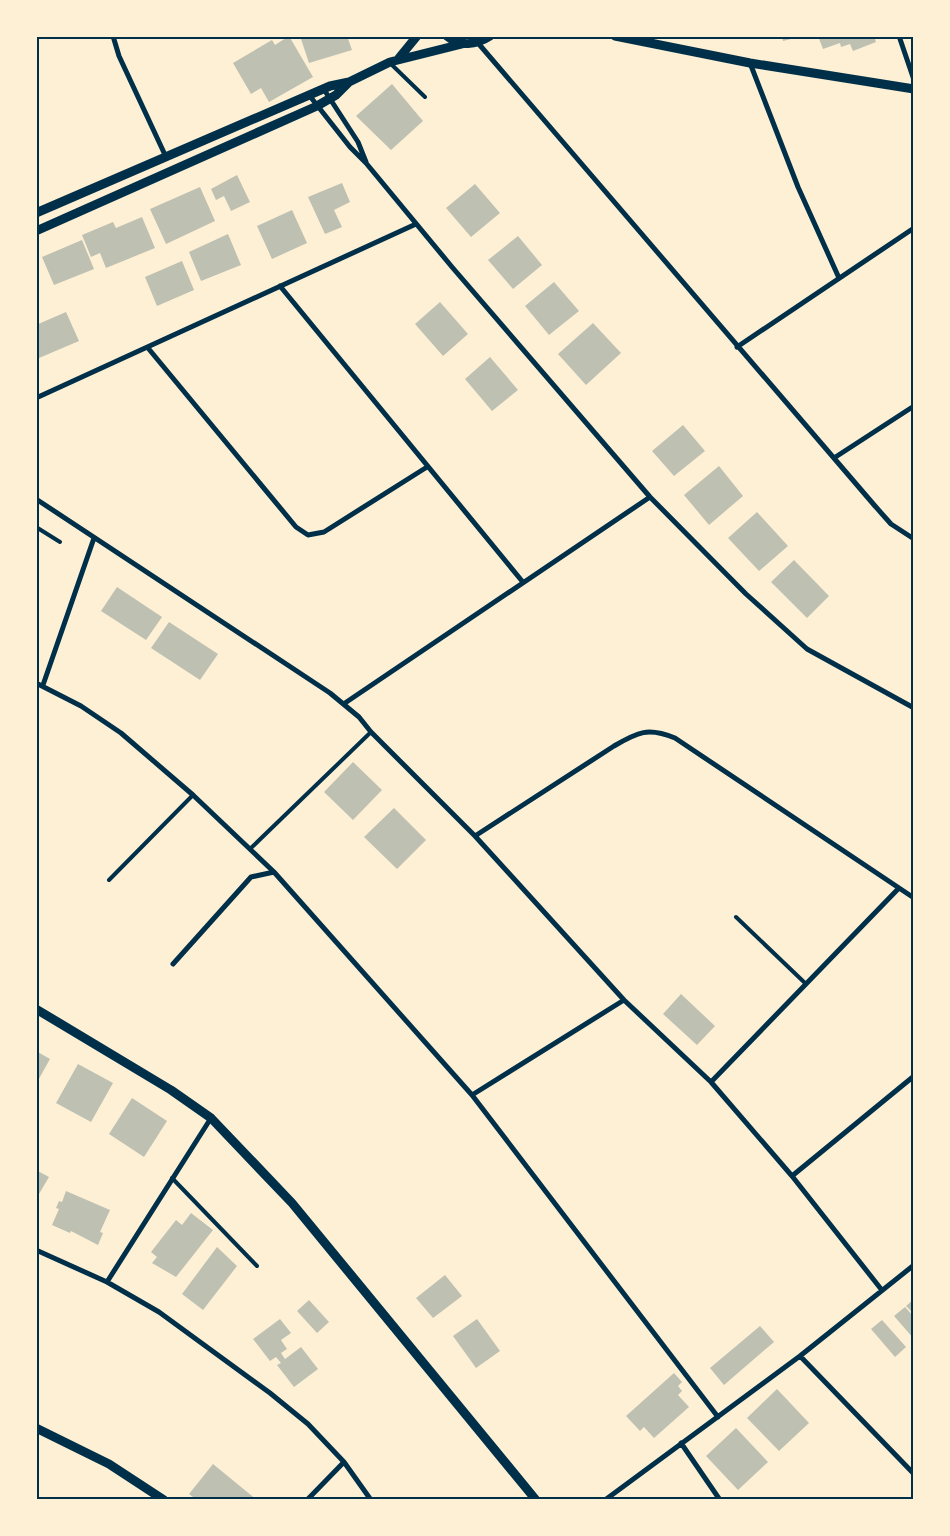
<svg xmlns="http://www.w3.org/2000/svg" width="950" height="1536" font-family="Overpass,sans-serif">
	<rect width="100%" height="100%" fill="#fdf0d5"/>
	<path fill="#bec0b2" d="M289,36L313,77L269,102L261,88L251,94L233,63L272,40L275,45Z
		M300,36H347L352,50L309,63Z
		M782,36H799V37L783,41Z
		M818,36H874L876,42L853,51L850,44L841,47L840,43L823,49Z
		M392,84L423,121L391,150L356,116Z
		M237,175L250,202L231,211L224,196L216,200L211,189Z
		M342,183L350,202L334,210L342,227L325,234L308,197Z
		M475,184L500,213L471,237L446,208Z
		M200,187L215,221L166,244L150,209Z
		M292,210L307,243L272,259L257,226Z
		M142,217L155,248L106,268L100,253L91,257L82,235L113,222L116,228Z
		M228,234L241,265L201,281L189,252Z
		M518,236L542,265L513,289L488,260Z
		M82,240L94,269L54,285L42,257Z
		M182,261L194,290L157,306L145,277Z
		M554,282L579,311L549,335L525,306Z
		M440,302L468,334L443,356L415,324Z
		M66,312L79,341L39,358L36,351V325Z
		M593,323L621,353L586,385L558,354Z
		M490,357L518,390L492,411L465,379Z
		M683,425L705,451L674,476L652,451Z
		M719,466L743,496L709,525L684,495Z
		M757,512L788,546L759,571L728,538Z
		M794,560L829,596L807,618L771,582Z
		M117,587L162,617L146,640L101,611Z
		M169,622L218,654L200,680L151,648Z
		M353,762L382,790L353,820L324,792Z
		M394,808L426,840L397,869L364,837Z
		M681,994L715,1026L697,1045L663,1014Z
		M36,1051L50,1059L36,1084Z
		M78,1064L113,1083L91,1122L56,1103Z
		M132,1098L167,1121L144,1157L109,1134Z
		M36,1170L49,1177L36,1199Z
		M66,1191L110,1210L100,1232L103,1233L98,1245L71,1231L70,1233L52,1225L59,1209L56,1208L59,1201L62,1202Z
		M191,1213L213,1230L176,1277L152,1263L157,1257L151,1252L176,1220L182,1225Z
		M217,1247L237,1266L203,1310L182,1294Z
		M445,1275L462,1296L433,1318L416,1298Z
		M914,1299V1314L906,1306Z
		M309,1300L329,1322L317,1333L297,1311Z
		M905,1307L914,1317V1339L894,1316Z
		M280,1319L291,1333L281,1340L287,1349L281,1353L285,1359L301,1347L318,1369L294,1387L277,1365L281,1363L276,1357L270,1361L253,1339Z
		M477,1319L500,1351L476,1368L453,1336Z
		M882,1320L906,1347L895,1357L871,1329Z
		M760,1326L774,1342L724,1385L710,1368Z
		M674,1373L682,1382L678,1386L682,1391L678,1395L689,1407L654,1438L644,1427L640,1431L626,1416Z
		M777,1389L809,1423L779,1451L747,1418Z
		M736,1428L768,1462L738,1490L706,1456Z
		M213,1464L257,1500H197L189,1494Z"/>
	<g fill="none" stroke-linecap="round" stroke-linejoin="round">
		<path stroke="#003049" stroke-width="4" d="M391,64L425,97
			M36,527L60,542
			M251,848L371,732
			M109,880L193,795
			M736,917L805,983
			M172,1178L257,1266"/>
		<path stroke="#003049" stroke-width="5" d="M113,36L119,56L166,157
			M899,36L914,80
			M478,43L875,506L891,524L914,539
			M750,63L798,187L839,278
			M323,88L358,142L366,162
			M309,95L350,147L366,163L452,267L650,497L746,594L807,649L914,708
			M280,286L522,581
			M737,347L914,228
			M148,348L296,527L308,535L324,532L427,467
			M36,398L416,224
			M834,458L914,406
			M36,499L330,693L359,717L371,732L475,836L624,1000L711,1082L792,1176L881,1289
			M36,683L81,706L121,733L193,795L274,872L472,1095L718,1417
			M43,685L94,538
			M345,703L650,497
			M475,836L614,746C638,732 648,727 675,738L914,898
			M173,964L251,877L274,872
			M711,1082L899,888
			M472,1095L624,1000
			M792,1176L914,1076
			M36,1250L107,1282L159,1312L270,1393L308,1424L344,1462L371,1500
			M107,1282L211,1118
			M800,1356L914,1474
			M681,1443L720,1500
			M307,1500L344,1462
			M605,1500L800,1356L914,1265"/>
		<path stroke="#003049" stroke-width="9" d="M447,36C460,47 476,45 490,36
			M615,36L750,63L914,89
			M399,58L417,36
			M36,213L330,86L349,82
			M36,231L317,106L336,95L349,82L390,62L462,44
			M36,1009L171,1090L211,1118L292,1203L536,1500
			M36,1428L109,1464L164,1500"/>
	</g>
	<rect width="950" height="1536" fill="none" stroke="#fdf0d5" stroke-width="75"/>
	<rect x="38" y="38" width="874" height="1460" fill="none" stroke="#003049" stroke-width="2"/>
</svg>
